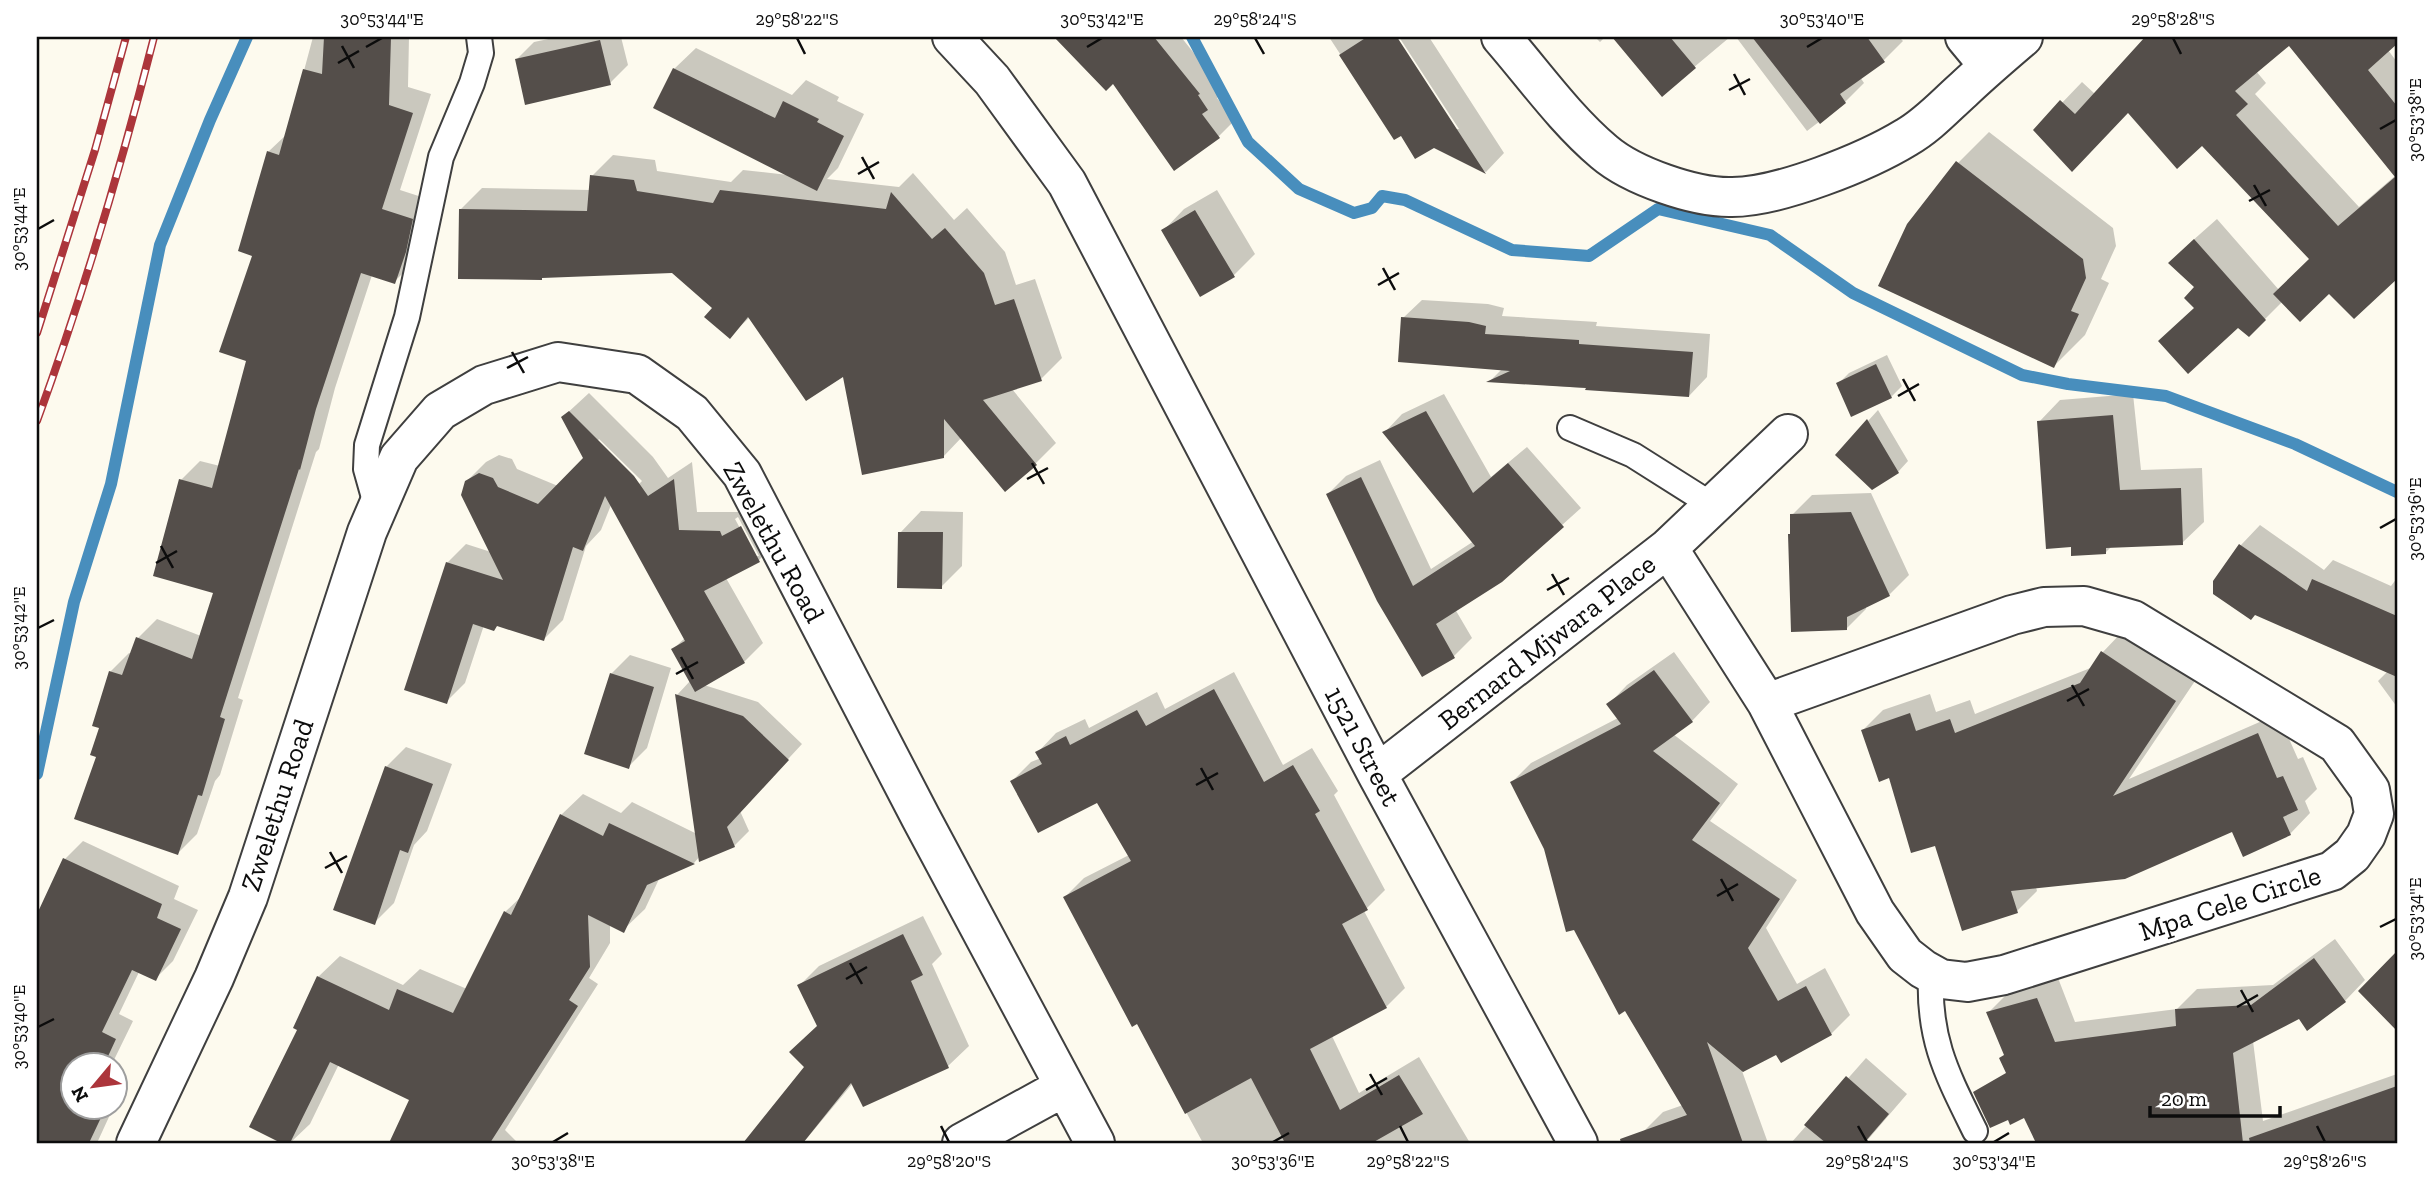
<svg xmlns="http://www.w3.org/2000/svg" width="2434" height="1180" font-family="'Zilla Slab',serif">
	<rect width="100%" height="100%" fill="#fdfaee"/>
	<path fill="#0003" fill-rule="evenodd" d="M313,37H409L408,87L431,94L400,190L431,200L413,263L394,282L372,275L335,388L319,449L316,452L238,698L243,700L220,775L215,781L197,834L178,853L98,756L101,727L110,672L129,653L132,654L138,638L157,619L201,636L215,592L181,480L200,461L220,466L248,360L255,254L268,152L287,134Z
		M558,37H621L628,65L610,83L516,60L534,42Z
		M1056,37H1181L1214,78L1213,79L1222,93L1217,98L1234,121L1219,136L1174,169L1114,81L1106,89Z
		M1329,37H1394L1455,129H1459L1399,37H1429L1504,153L1486,172L1433,146L1401,134L1395,138Z
		M1595,37H1605L1600,42Z
		M1614,37H1730L1662,94Z
		M1736,37H1899L1903,41L1884,60L1860,77L1864,83L1845,102L1807,131Z
		M2148,37H2397V40L2388,50L2397,62V276L2354,317L2330,291L2283,301L2249,335L2238,325L2195,308L2196,287L2191,242L2217,219L2279,290L2311,259L2202,144L2128,111L2036,130L2082,82L2095,94ZM2290,44L2396,175L2359,207L2255,94L2266,83L2256,71Z
		M696,48L792,95L806,80L839,97L837,101L864,114L838,168L827,179L899,187L913,173L954,220L967,208L1005,252L1016,285L1035,279L1062,358L1041,379L1012,389L1056,443L1035,464L962,437L943,457L844,374L750,317L730,336L715,307L673,272L461,209L482,188L591,190L592,176L613,155L655,160L657,171L731,182L743,170L788,175L674,69Z
		M1989,132L2113,228L2116,246L2101,279L2109,283L2085,335L2054,366L1958,163Z
		M1217,190L1255,254L1233,276L1163,231L1184,209Z
		M1422,300L1488,304L1504,308L1502,316L1597,322L1596,326L1710,334L1707,377L1689,396L1490,381L1502,369L1403,318Z
		M1887,355L1902,386L1891,397L1838,384L1849,373Z
		M589,393L653,457L668,478L692,462L697,512H739L742,518L760,508L778,541L759,560L726,578L763,643L744,662L704,685L758,702L802,744L740,811L749,831L734,846L700,856L694,863L660,877L645,909L623,930L610,924V943L589,978L598,984L505,1130L518,1143H391L412,1100L339,1064L310,1124L290,1143H285L251,1127L299,1029L318,977L340,956L403,985L420,969L467,989L505,912L524,894L561,815L583,794L621,813L632,802L697,834L677,695L691,680L673,649L685,638L611,505L601,530L586,546L563,620L544,639L498,624L484,625L465,683L446,702L447,563L466,544L491,552L466,482L486,462L499,455L512,459L517,469L558,486L586,458L563,417ZM599,439L642,481L639,484L597,442ZM738,517L759,556H755L735,519Z
		M1444,394L1491,477L1527,447L1581,508L1501,580L1455,609L1472,638L1454,656L1422,675L1328,494L1346,476L1380,460L1431,569L1474,541L1385,432L1402,414Z
		M2133,394L2141,470L2202,468L2204,522L2182,543L2112,546L2106,552L2039,422L2060,400Z
		M1878,410L1908,461L1898,472L1837,455Z
		M1871,493L1909,575L1889,595L1866,606V609L1846,629L1792,532V515L1812,495Z
		M921,511L963,512L962,566L941,587L900,533Z
		M2260,525L2324,570L2333,560L2391,586L2397,578V707L2378,681L2388,671L2215,581L2241,545Z
		M2122,632L2195,681L2129,779L2278,714L2298,759L2303,757L2317,789L2305,801L2310,813L2290,834L2233,830L2036,887L2037,891L2017,911L1936,843L1890,776L1863,730L1883,710L1930,694L1936,712L1970,700L1975,714L2093,667L2102,653Z
		M1674,652L1710,702L1692,721L1673,734L1738,784L1710,821L1797,880L1766,928L1797,984L1825,968L1850,1015L1831,1034L1777,1052L1742,1071L1768,1143H1648L1644,1131L1663,1112L1683,1105L1512,782L1531,763L1618,718L1609,704L1627,685Z
		M630,655L671,668L647,748L628,767L611,674Z
		M1234,672L1283,765L1312,748L1338,791L1334,795L1385,890L1364,911L1405,988L1386,1007L1332,1036L1359,1093L1419,1057L1470,1143H1203L1137,1022L1065,897L1084,878L1129,855L1098,801L1012,781L1031,762L1041,758L1038,752L1056,733L1085,719L1089,728L1157,692L1165,709Z
		M406,747L452,764L427,831L414,845L394,903L374,923L386,767Z
		M83,841L179,886L174,899L198,910L173,961L155,979L139,972L119,1014L133,1021L112,1064H74V1106H114L97,1143H37V919L65,859Z
		M923,916L942,954L932,964L969,1046L948,1066L863,1105L853,1083L803,1143H744L806,1067L818,1025L799,986L819,966Z
		M2335,939L2365,980L2345,1001L2299,1017L2253,1041L2263,1121L2397,1074V1143H2055L2051,1132L2008,1073L2005,1054L1988,1013L2009,992L2058,978L2075,1022L2177,1009L2197,989L2273,985Z
		M1866,1058L1907,1094L1865,1143H1791Z
		M116,1078L126,1082L116,1104Z"/>
	<g fill="none" stroke-linecap="round" stroke-linejoin="round">
		<path stroke="#488ebd" stroke-width="12" d="M1192,37L1248,142L1299,189L1354,213L1372,208L1382,196L1405,200L1512,250L1589,256L1658,209L1770,235L1853,293L2022,375L2068,384L2166,396L2295,444L2397,492
			M37,774L74,602L111,484L160,245L210,120L247,37"/>
	</g>
	<path fill="#544e4a" fill-rule="evenodd" d="M324,37H391L389,105L413,113L382,209L413,219L406,252L395,284L361,273L316,409L300,470L299,469L220,717L225,719L202,796L198,795L178,855L74,819L96,757L90,755L99,728L92,726L109,671L122,675L136,637L192,659L213,593L153,576L179,479L212,488L246,361L219,352L252,256L238,251L267,151L279,155L303,69L322,74Z
		M1054,37H1154L1200,94L1198,95L1208,110L1202,114L1220,138L1174,171L1113,84L1106,91Z
		M1367,37H1397L1486,174L1434,148L1415,159L1401,136L1394,140L1339,55Z
		M1612,37H1670L1696,68L1662,97Z
		M1752,37H1867L1885,62L1840,94L1846,103L1820,124Z
		M2145,37H2397V44L2368,70L2397,106V279L2354,319L2329,294L2300,322L2273,294L2309,259L2202,146L2177,169L2128,113L2072,172L2033,130L2060,100L2075,114ZM2289,46L2395,177L2338,226L2236,115L2248,104L2235,91Z
		M600,40L611,85L525,105L515,59Z
		M673,68L775,118L783,101L819,119L817,122L844,136L817,191L653,108Z
		M1956,161L2083,259L2086,278L2071,311L2079,314L2054,368L1878,286L1907,224Z
		M590,175L634,180L637,191L713,203L720,190L886,209L891,192L932,239L945,228L984,273L995,305L1014,299L1042,381L983,400L1037,465L1005,492L944,419V458L862,475L843,377L806,401L748,317L730,339L704,317L712,308L672,273L542,278V280L458,279L459,209L587,211Z
		M1195,210L1235,277L1200,297L1161,230Z
		M2194,239L2266,320L2249,337L2238,328L2188,374L2158,341L2194,308L2184,298L2194,287L2168,263Z
		M1401,317L1469,322L1486,326L1485,334L1579,340V344L1693,352L1689,397L1585,390L1586,388L1486,382L1510,371L1398,362Z
		M1876,364L1892,398L1851,417L1836,383Z
		M569,411L634,476L648,496L674,479L679,530L720,531L722,536L741,526L760,562L704,591L745,663L695,692L671,649L685,641L605,496L583,551L573,547L544,641L497,626L494,631L473,624L447,704L404,690L446,562L503,580L461,495L465,481L479,473L493,478L498,487L538,504L583,458L561,417Z
		M1426,411L1473,493L1508,463L1564,527L1502,582L1436,624L1455,658L1422,677L1377,601L1326,494L1361,477L1413,586L1475,546L1382,432Z
		M2113,415L2120,490L2181,488L2183,545L2106,548V554L2071,556V547L2046,549L2037,421Z
		M1867,419L1899,473L1872,490L1835,455Z
		M1851,512L1890,596L1847,617V630L1791,632L1788,534H1790V514Z
		M898,532H943L942,589L897,588Z
		M2239,544L2307,591L2312,579L2397,616V677L2255,615L2251,620L2213,594V581Z
		M2101,651L2176,701L2113,796L2258,733L2277,778L2283,776L2298,810L2283,817L2291,835L2243,857L2232,832L2125,879L2011,891L2018,913L1962,931L1935,846L1911,853L1889,778L1879,782L1861,730L1910,713L1916,731L1950,719L1955,733L2080,683Z
		M1654,670L1693,722L1653,751L1720,803L1692,840L1780,899L1748,948L1778,1001L1806,986L1832,1035L1781,1063L1776,1055L1743,1072L1707,1042L1743,1143H1621L1620,1139L1687,1115L1625,1011L1619,1015L1574,930L1566,932L1544,849L1510,782L1621,724L1606,704Z
		M610,673L654,687L629,769L584,754Z
		M1214,689L1264,782L1293,765L1320,811L1315,814L1368,910L1342,924L1387,1008L1310,1049L1340,1110L1399,1075L1423,1114L1372,1143H1285L1251,1078L1185,1114L1137,1024L1132,1027L1063,897L1131,861L1097,803L1038,833L1010,781L1042,764L1035,752L1066,736L1070,745L1137,710L1146,726Z
		M675,694L743,716L789,760L727,827L735,847L699,862Z
		M385,766L433,784L408,853L400,850L375,925L333,910Z
		M560,814L603,836L609,823L695,864L647,885L624,933L588,915L590,967L569,1000L578,1006L490,1143H389L409,1100L330,1062L290,1143H281L249,1127L297,1030L293,1028L317,976L389,1010L397,989L453,1013L504,911L511,915Z
		M63,858L162,904L157,918L181,929L156,981L132,970L102,1032L116,1039L104,1065H74V1107H106L89,1143H37V914Z
		M903,934L923,975L911,981L949,1068L863,1107L851,1083L803,1143H743L804,1067L789,1052L817,1026L797,985Z
		M2397,951V1031L2358,991Z
		M2314,958L2346,1002L2307,1031L2299,1019L2233,1053L2243,1143H2036L2024,1118L2010,1125L2008,1120L1990,1128L1973,1092L2006,1073L1999,1058L2004,1055L1986,1012L2037,998L2055,1042L2176,1026L2175,1009L2251,1005Z
		M1846,1076L1889,1114L1864,1143H1826L1804,1125Z
		M2397,1086V1143H2250L2249,1138Z"/>
	<g fill="none" stroke-linecap="round" stroke-linejoin="round">
		<g stroke="#3f3f3f" stroke-width="28">
			<path id="lane" d="M1570,428L1633,455L1712,505
				M377,508L366,469L367,445L407,317L441,157L472,83L481,53L479,37
				M1931,974C1928,1040 1947,1074 1975,1131"/>
		</g>
		<g stroke="#3f3f3f" stroke-width="42">
			<path id="street" d="M952,37L992,80L1067,183L1377,774L1578,1143
				M1501,37C1534,75 1565,119 1604,152C1632,176 1695,198 1732,197C1779,197 1866,162 1907,137C1928,125 1945,106 1963,90C1983,71 2003,54 2023,37
				M1965,37L1989,66
				M1668,548L1767,703L1875,912L1905,955L1923,969L1941,979L1967,982L2004,975L2332,871L2352,855L2366,835L2374,814L2370,790L2337,744L2133,620L2084,606L2044,607L2012,615L1767,703
				M1377,774L1668,548L1788,434
				M136,1143L214,978L248,897L367,532L399,458L440,411L484,385L558,362L637,374L692,413L742,474L921,818L1095,1143
				M962,1143L1064,1087"/>
		</g>
		<use href="#lane" stroke="#fff" stroke-width="24"/>
		<use href="#street" stroke="#fff" stroke-width="38"/>
		<g stroke="#ac353b" stroke-width="8">
			<path id="rail" d="M37,333L95,150L126,37
				M37,421C83,295 121,167 154,37"/>
		</g>
		<use href="#rail" stroke="#fff" stroke-width="5" stroke-dasharray="16" stroke-linecap="butt"/>
	</g>
	<path fill="none" stroke="#0c0c0c" stroke-width="2.5" d="M797,38L805,54M1255,38L1264,54M2173,38L2181,54M342,46L354,68M366,47L382,38M1087,47L1102,38M1807,47L1822,38M338,63L359,51M1734,74L1745,95M1729,90L1750,79M2380,129L2396,120M862,157L874,179M858,174L879,162M2254,185L2266,206M2249,201L2270,190M38,229L54,220M1383,268L1395,290M1378,285L1399,273M512,352L524,373M507,368L528,357M1903,379L1915,401M1898,396L1919,384M1032,463L1044,484M1027,479L1048,468M2380,528L2396,519M161,546L173,568M156,563L177,551M1552,574L1564,595M1547,590L1569,578M38,628L54,620M681,657L693,679M676,674L698,662M2072,685L2084,706M2067,701L2089,689M1201,768L1213,790M1196,785L1218,773M330,852L342,873M325,868L347,856M1721,879L1733,901M1717,896L1738,884M2380,927L2396,919M850,963L862,984M846,979L867,967M2241,990L2253,1012M2237,1007L2258,995M38,1027L54,1019M1370,1074L1382,1095M1366,1090L1387,1078M941,1126L949,1142M1400,1126L1408,1142M1858,1126L1867,1142M2317,1126L2325,1142M553,1142L568,1133M1273,1142L1289,1133M1994,1142L2009,1133"/>
	<g text-anchor="middle" dominant-baseline="central" stroke-width="7" stroke-linejoin="round" paint-order="stroke">
		<g font-size="28" fill="#0c0c0c" stroke="#fff">
			<text transform="translate(774 542) rotate(61)">Zwelethu Road</text>
			<text transform="translate(1547 642) rotate(-38)">Bernard Mjwara Place</text>
			<text transform="translate(1363 746) rotate(62)">1521 Street</text>
			<text transform="translate(277 805) rotate(-72)">Zwelethu Road</text>
			<text transform="translate(2230 903) rotate(-18)">Mpa Cele Circle</text>
		</g>
	</g>
	<rect width="2434" height="1180" fill="none" stroke="#ffffff" stroke-width="77"/>
	<g transform="translate(94 1086) rotate(241)"><circle r="33" fill="#ffffff" stroke="#9e9e9e" stroke-width="2"/>
	<path d="M0-5L12 26L0 18L-12 26Z" fill="#ac353b"/>
	<text y="-10" font-size="19" font-weight="bold" text-anchor="middle" fill="#0c0c0c">N</text>
	</g>
	<path d="M2150 1106v10h130v-10" fill="none" stroke="#0c0c0c" stroke-width="3.5"/>
	<text x="2161" y="1106" font-size="21" fill="#0c0c0c" stroke="#ffffff" stroke-width="5" paint-order="stroke">20 m</text>
	<rect x="38" y="38" width="2358" height="1104" fill="none" stroke="#0c0c0c" stroke-width="2.5"/>
	<g font-size="18" text-anchor="middle" fill="#0c0c0c">
		<text x="382" y="25">30°53'44"E</text>
		<text x="797" y="25">29°58'22"S</text>
		<text x="1102" y="25">30°53'42"E</text>
		<text x="1255" y="25">29°58'24"S</text>
		<text x="1822" y="25">30°53'40"E</text>
		<text x="2173" y="25">29°58'28"S</text>
		<text transform="translate(2415 120) rotate(-90)" y="6">30°53'38"E</text>
		<text transform="translate(19 229) rotate(-90)" y="6">30°53'44"E</text>
		<text transform="translate(2415 519) rotate(-90)" y="6">30°53'36"E</text>
		<text transform="translate(19 628) rotate(-90)" y="6">30°53'42"E</text>
		<text transform="translate(2415 919) rotate(-90)" y="6">30°53'34"E</text>
		<text transform="translate(19 1027) rotate(-90)" y="6">30°53'40"E</text>
		<text x="553" y="1167">30°53'38"E</text>
		<text x="949" y="1167">29°58'20"S</text>
		<text x="1273" y="1167">30°53'36"E</text>
		<text x="1408" y="1167">29°58'22"S</text>
		<text x="1867" y="1167">29°58'24"S</text>
		<text x="1994" y="1167">30°53'34"E</text>
		<text x="2325" y="1167">29°58'26"S</text>
	</g>
</svg>
